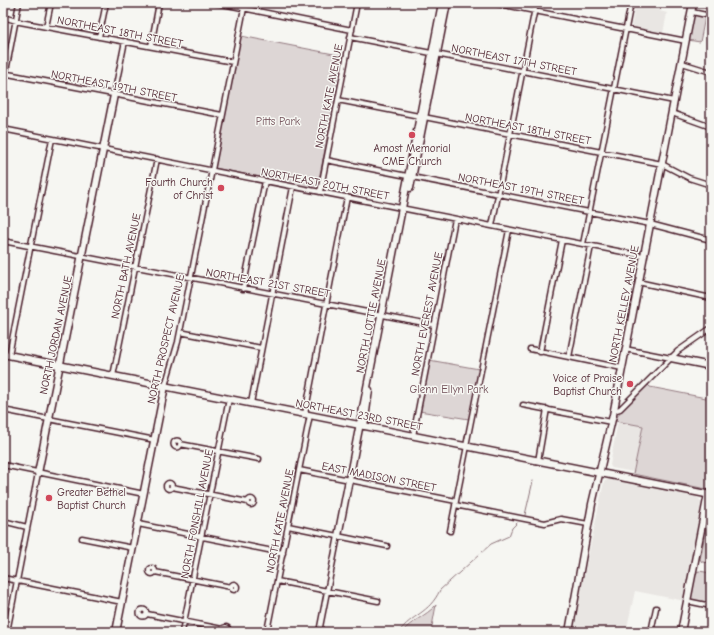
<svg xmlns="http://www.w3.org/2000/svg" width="714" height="635" font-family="'Comic Neue',sans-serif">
	<rect width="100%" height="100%" fill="#f6f6f2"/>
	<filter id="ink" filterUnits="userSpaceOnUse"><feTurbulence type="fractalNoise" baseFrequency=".025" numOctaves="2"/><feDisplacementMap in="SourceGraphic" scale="8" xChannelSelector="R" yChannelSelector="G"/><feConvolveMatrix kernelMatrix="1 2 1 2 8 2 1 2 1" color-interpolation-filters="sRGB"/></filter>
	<g filter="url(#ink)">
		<path fill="#e9e6e3" d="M636,3H661L660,11L667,13L663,33L631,27Z
			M618,421L643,426L634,472L612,468L610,465Z
			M608,479L651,486L697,497L702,502L685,601L635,591L626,632H572L604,482Z"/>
		<path fill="#ddd6d5" stroke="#947a80" d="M696,15L705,17L700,42L688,40L693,16Z
			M241,36L344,56L317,189L215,168Z
			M429,360L479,369L469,419L419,411Z
			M647,384L650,387L711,399V490L633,474L643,426L615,421L621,410Z
			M711,506V563L702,562L700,559Z
			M699,571L711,573V604L690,599L695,573Z
			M436,605L431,632H402C411,621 426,616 436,605Z"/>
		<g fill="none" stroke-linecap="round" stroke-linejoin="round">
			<path stroke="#8e747a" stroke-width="1" d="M525,515L533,481
				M399,632C412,614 429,614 440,590L491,544L509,536L512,528L517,523"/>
			<g stroke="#4a1f2b" stroke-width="7">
				<path id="street" d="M217,3L352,30
					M494,3L686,41
					M692,12L711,16
					M3,17L20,22L233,62
					M46,27L51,3
					M99,37L106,3
					M350,37L674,101
					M151,46L159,3
					M682,63L711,72
					M3,73L222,115
					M3,87L19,3
					M114,95L125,41
					M338,100L662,164L689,178L711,185
					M672,113L711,127
					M3,129L643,256
					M326,160L650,224L711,240
					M320,192L357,3
					M492,226L536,3
					M3,241L434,325
					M583,244L631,3
					M638,282L711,298
					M243,289L265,181
					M180,332L261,348
					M530,349L622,368
					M625,349L671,358
					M540,352L562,240
					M9,355L52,139
					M569,357L591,246
					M113,376L157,159
					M165,386L178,342L245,3
					M251,403L293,187
					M523,405L611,422
					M3,410L155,440
					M613,411L620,409L678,351L711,328
					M305,414L347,197
					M413,436L455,219
					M173.5 444a3.5 3.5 0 1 1 7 0a3.5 3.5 0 1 1-7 0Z
					M180,444L259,459
					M466,446L509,230
					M538,461L547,409
					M3,465L144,494
					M299,470L456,501
					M166 486a3 3 0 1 1 6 0a3 3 0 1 1-6 0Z
					M172,487L248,502
					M248 502a3 3 0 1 1 6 0a3 3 0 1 1-6 0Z
					M455,505L545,523L561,519L588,524
					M3,521L27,527
					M138,524L283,553
					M288,526L387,546
					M450,531L467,446
					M82,538L133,548
					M149 571a3 3 0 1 1 6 0a3 3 0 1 1-6 0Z
					M155,572L231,587
					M3,578L122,602
					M277,581L378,601
					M231 587a3 3 0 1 1 6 0a3 3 0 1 1-6 0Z
					M687,601L711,606
					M139.5 613a3.5 3.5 0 1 1 7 0a3.5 3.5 0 1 1-7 0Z
					M147,614L222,629
					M267,631L310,415
					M7,632L38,473
					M182,632L229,399
					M223,632V628L226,627L228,628V632
					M319,632L338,536
					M651,632L656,608"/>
			</g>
			<g stroke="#4a1f2b" stroke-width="9">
				<path id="secondary" d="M410,188L447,3
					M671,358L711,366
					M364,426L369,390
					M38,473L114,95
					M338,536L442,3
					M116,632L165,386
					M569,632L592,504L613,415L693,3
					M681,632L708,494"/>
			</g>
			<g stroke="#4a1f2b" stroke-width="9">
				<path id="primary" d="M3,354L711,495"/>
			</g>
			<use href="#street" stroke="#f6f6f2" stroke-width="4"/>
			<use href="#secondary" stroke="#f6f6f2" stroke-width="6"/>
			<use href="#primary" stroke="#f6f6f2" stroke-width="6"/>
		</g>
	</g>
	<g fill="#d1495b" stroke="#f6f6f2" stroke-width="1.5">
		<circle cx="412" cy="135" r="4"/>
		<circle cx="221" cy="188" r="4"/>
		<circle cx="630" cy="384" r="4"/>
		<circle cx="49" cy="498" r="4"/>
	</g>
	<g text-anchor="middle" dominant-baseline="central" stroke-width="3" stroke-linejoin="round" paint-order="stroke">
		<g font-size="11" fill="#4a1f2b" stroke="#f6f6f2">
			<text transform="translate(120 32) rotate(11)">NORTHEAST 18TH STREET</text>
			<text transform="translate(514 60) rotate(11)">NORTHEAST 17TH STREET</text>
			<text transform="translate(114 86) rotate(11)">NORTHEAST 19TH STREET</text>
			<text transform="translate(329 96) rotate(-79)">NORTH KATE AVENUE</text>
			<text transform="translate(528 129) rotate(11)">NORTHEAST 18TH STREET</text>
			<text transform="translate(325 184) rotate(11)">NORTHEAST 20TH STREET</text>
			<text transform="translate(521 189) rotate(11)">NORTHEAST 19TH STREET</text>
			<text transform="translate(126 266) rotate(-78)">NORTH BATH AVENUE</text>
			<text transform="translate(268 283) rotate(10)">NORTHEAST 21ST STREET</text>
			<text transform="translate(624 304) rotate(-79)">NORTH KELLEY AVENUE</text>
			<text transform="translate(427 314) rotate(-79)">NORTH EVEREST AVENUE</text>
			<text transform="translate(371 316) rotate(-79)">NORTH LOTTIE AVENUE</text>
			<text transform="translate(56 335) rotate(-78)">NORTH JORDAN AVENUE</text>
			<text transform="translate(166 339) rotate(-77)">NORTH PROSPECT AVENUE</text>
			<text transform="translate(359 415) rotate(11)">NORTHEAST 23RD STREET</text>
			<text transform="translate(379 477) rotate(11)">EAST MADISON STREET</text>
			<text transform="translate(197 514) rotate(-79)">NORTH FONSHILL AVENUE</text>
			<text transform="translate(280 521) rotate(-79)">NORTH KATE AVENUE</text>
		</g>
		<g font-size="11" fill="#6f4d56" stroke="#f6f6f2">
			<text x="278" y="121">Pitts Park</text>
			<text x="449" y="389">Glenn Ellyn Park</text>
		</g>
		<g font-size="11" fill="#4a1f2b" stroke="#f6f6f2" text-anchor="end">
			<text x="412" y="148" text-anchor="middle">Amost Memorial<tspan x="412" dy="13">CME Church</tspan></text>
			<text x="213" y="182">Fourth Church<tspan x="213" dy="13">of Christ</tspan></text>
			<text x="622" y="378">Voice of Praise<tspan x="622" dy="13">Baptist Church</tspan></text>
			<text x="57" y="492" text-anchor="start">Greater Bethel<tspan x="57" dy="13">Baptist Church</tspan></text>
		</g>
	</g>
	<rect width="714" height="635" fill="none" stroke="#f6f6f2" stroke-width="16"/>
	<rect x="8" y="8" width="698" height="619" fill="none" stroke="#4a1f2b" stroke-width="1.5" filter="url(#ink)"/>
</svg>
